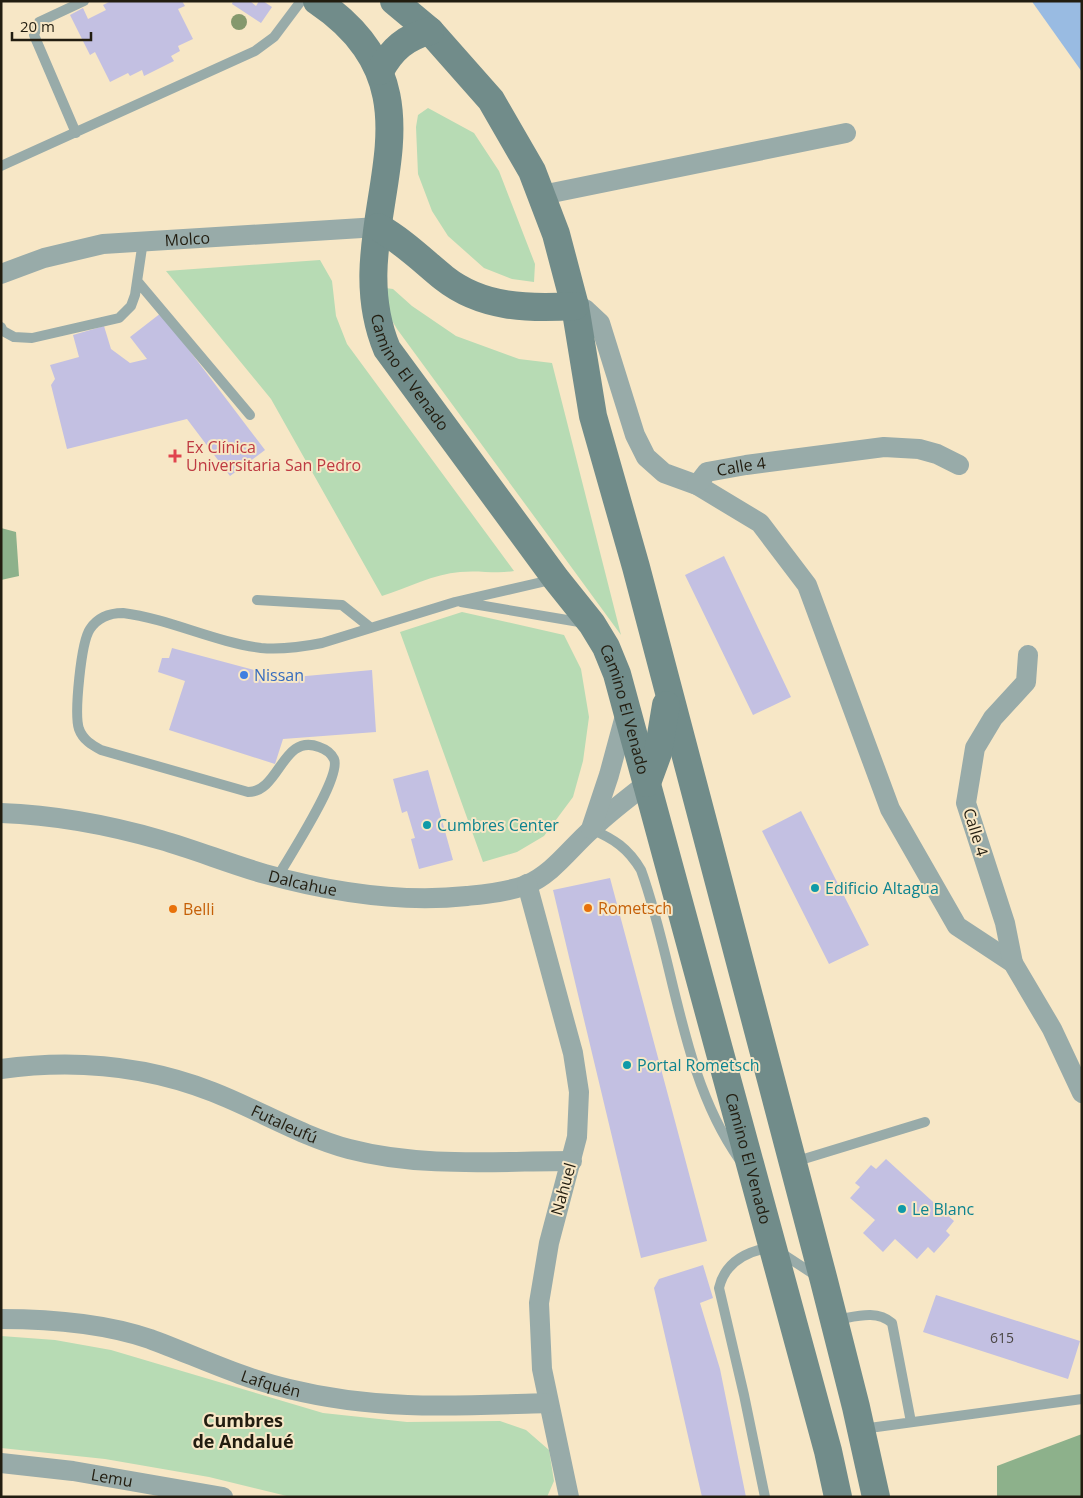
<svg xmlns="http://www.w3.org/2000/svg" width="1083" height="1498" font-family="'Open Sans',sans-serif">
	<rect width="100%" height="100%" fill="#f7e7c6"/>
	<path fill="#b7dbb4" d="M428,108L474,133L499,171L535,264L534,282L512,279L484,268L448,236L432,211L418,174L416,127L418,115Z
		M320,260L332,281L336,316L347,344L514,571C496,574 479,570 460,572C434,574 407,588 382,596L271,399L166,271Z
		M378,287L393,289L412,306L456,336L519,359L552,363L621,635L397,329L385,309Z
		M462,612L564,635L581,669L589,717L583,761L573,797L544,836L517,852L483,862L400,632Z
		M1,1336L55,1340L111,1350L323,1413L407,1422L500,1421L526,1430L549,1450L554,1481L547,1497H291L209,1477L105,1459L1,1448Z"/>
	<path fill="#8db18b" d="M1,528L16,532L19,576L1,580Z
		M1082,1434V1497H997V1466Z"/>
	<path fill="#99bbe2" d="M1032,1H1082V72L1033,3Z"/>
	<path fill="#c3c0e2" d="M111,1H182L185,6L178,9L193,39L178,46L180,51L171,56L174,61L144,76L142,70L130,76L128,73L110,82L95,52L90,55L70,15L83,8L88,19L106,10L103,5Z
		M233,1H250L256,6L259,1H263L272,7L261,23L232,4Z
		M161,313L265,450L230,476L187,419L67,449L51,385L55,379L50,365L79,357L73,335L104,326L111,349L130,363L147,359L130,337Z
		M724,556L791,697L753,715L685,575Z
		M172,648L284,678L372,670L376,732L283,739L275,764L169,730L185,681L158,672L162,658H169Z
		M428,770L453,860L419,869L411,839L415,838L407,811L402,813L393,779Z
		M801,811L869,945L829,964L762,831Z
		M610,878L707,1241L641,1258L553,890Z
		M886,1159L954,1221L946,1231L950,1235L934,1253L928,1247L917,1259L895,1239L883,1252L863,1233L875,1220L850,1198L860,1187L855,1183L871,1165L876,1169Z
		M703,1265L713,1298L700,1303L720,1369L746,1497H702L654,1288L659,1279Z
		M936,1295L1080,1341L1068,1379L923,1332Z"/>
	<g fill="none" stroke-linecap="round" stroke-linejoin="round">
		<path stroke="#98aba9" stroke-width="10" d="M76,133L34,35L39,22L84,1
			M1,166L255,51L274,37L301,1
			M138,282L250,415
			M1,327L3,331L14,337L32,338L119,318L131,306L135,295L143,241
			M257,600L342,605L371,628
			M461,602L585,623
			M591,829C614,839 628,848 641,870C675,964 681,1077 739,1159
			M277,878C288,858 342,777 334,759C331,753 325,749 319,747C282,733 280,792 248,792L101,750C92,745 83,740 79,729C74,714 81,642 90,629C98,617 109,613 123,613C170,619 214,642 261,648C282,650 302,647 322,643L455,602L555,579
			M794,1162L925,1122
			M835,1320C855,1317 876,1309 892,1323L911,1422
			M862,1429L1082,1399
			M765,1497L744,1395L719,1288C725,1262 746,1251 772,1247L818,1277"/>
		<g stroke="#98aba9" stroke-width="20">
			<path d="M542,195L846,133"/>
			<path id="s1" d="M1,274L44,258L103,244L378,227"/>
			<path d="M575,306L585,309L600,323L635,435L646,457L664,473L697,485L760,523L807,585L890,809L957,926L1013,963L1052,1029L1082,1093"/>
			<path id="s2" d="M697,485L707,472L746,465L884,447L919,449L937,454L959,465"/>
			<path id="s3" d="M1,813C55,815 109,825 161,840C196,850 230,864 265,874C330,892 400,903 467,896C486,894 508,892 526,885C553,874 571,847 592,829C609,812 629,798 647,783"/>
			<path d="M591,829L609,775L626,712"/>
			<path d="M527,884L573,1053L579,1092L577,1137L549,1243L539,1303L542,1369L569,1497"/>
			<path d="M1013,963L1005,923L966,803L975,748L993,718L1026,682L1028,655"/>
			<path id="s4" d="M1,1069C74,1059 144,1065 213,1092C259,1110 301,1136 349,1149C421,1168 498,1161 572,1161"/>
			<path id="s5" d="M1,1319C51,1319 103,1323 150,1339C196,1356 241,1378 289,1389C378,1411 457,1406 548,1403"/>
			<path id="s6" d="M1,1463L73,1471L223,1497"/>
		</g>
		<g stroke="#718c8a" stroke-width="28">
			<path id="s7" d="M317,1C463,100 334,223 387,349L556,579L592,624L606,647L617,674L828,1451L838,1497"/>
			<path d="M394,1L430,31L491,100L532,171L556,234L575,306L593,416L636,567L824,1281L856,1407L876,1497"/>
			<path d="M380,71C392,49 406,37 430,31"/>
			<path d="M378,227C403,241 422,260 444,278C482,308 529,309 575,306"/>
			<path d="M647,783L658,753L666,705"/>
		</g>
	</g>
	<circle fill="#84986d" cx="239" cy="22" r="8"/>
	<path fill="#e0444e" stroke="#f7e7c6" stroke-width="2" d="M172.5 448.5h5v5h5v5h-5v5h-5v-5h-5v-5h5z"/>
	<circle fill="#3f7fe0" stroke="#f7e7c6" stroke-width="2" cx="244" cy="675" r="5"/>
	<g fill="#0f9aa8" stroke="#f7e7c6" stroke-width="2">
		<circle cx="427" cy="825" r="5"/>
		<circle cx="815" cy="888" r="5"/>
		<circle cx="627" cy="1065" r="5"/>
		<circle cx="902" cy="1209" r="5"/>
	</g>
	<g fill="#e8710a" stroke="#f7e7c6" stroke-width="2">
		<circle cx="588" cy="908" r="5"/>
		<circle cx="173" cy="909" r="5"/>
	</g>
	<g text-anchor="middle" dominant-baseline="central" stroke-width="4" stroke-linejoin="round" paint-order="stroke">
		<g font-size="14" fill="#4a4644">
			<text x="1002" y="1337">615</text>
		</g>
		<g font-size="16" fill="#221d10" stroke="#f7e7c6">
			<text stroke="none"><textPath href="#s1" startOffset="191">Molco</textPath></text>
			<text stroke="none"><textPath href="#s7" startOffset="408">Camino El Venado</textPath></text>
			<text stroke="none"><textPath href="#s2" startOffset="51">Calle 4</textPath></text>
			<text stroke="none"><textPath href="#s7" startOffset="812">Camino El Venado</textPath></text>
			<text transform="translate(976 832) rotate(73)">Calle 4</text>
			<text stroke="none"><textPath href="#s3" startOffset="311">Dalcahue</textPath></text>
			<text stroke="none"><textPath href="#s4" startOffset="294">Futaleufú</textPath></text>
			<text stroke="none"><textPath href="#s7" startOffset="1278">Camino El Venado</textPath></text>
			<text transform="translate(563 1189) rotate(-74)">Nahuel</text>
			<text stroke="none"><textPath href="#s5" startOffset="280">Lafquén</textPath></text>
			<text stroke="none"><textPath href="#s6" startOffset="112">Lemu</textPath></text>
		</g>
		<g font-size="16" fill="#be3a42" stroke="#f7e7c6" text-anchor="start">
			<text x="186" y="447">Ex Clínica<tspan x="186" dy="18">Universitaria San Pedro</tspan></text>
		</g>
		<g font-size="16" fill="#366cbe" stroke="#f7e7c6" text-anchor="start">
			<text x="254" y="675">Nissan</text>
		</g>
		<g font-size="16" fill="#0d838f" stroke="#f7e7c6" text-anchor="start">
			<text x="437" y="825">Cumbres Center</text>
			<text x="825" y="888">Edificio Altagua</text>
			<text x="637" y="1065">Portal Rometsch</text>
			<text x="912" y="1209">Le Blanc</text>
		</g>
		<g font-size="16" fill="#c56008" stroke="#f7e7c6" text-anchor="start">
			<text x="598" y="908">Rometsch</text>
			<text x="183" y="909">Belli</text>
		</g>
		<g font-size="18" font-weight="bold" fill="#221d10" stroke="#f7e7c6">
			<text x="243" y="1420">Cumbres<tspan x="243" dy="21">de Andalué</tspan></text>
		</g>
	</g>
	<rect width="1083" height="1498" fill="none" stroke="#221d10" stroke-width="5"/>
	<path d="M12 32v8h79v-8" fill="none" stroke="#221d10" stroke-width="2.5"/>
	<text x="20" y="32" font-size="15" fill="#221d10" stroke="#f7e7c6" stroke-width="4" paint-order="stroke">20 m</text>
</svg>
